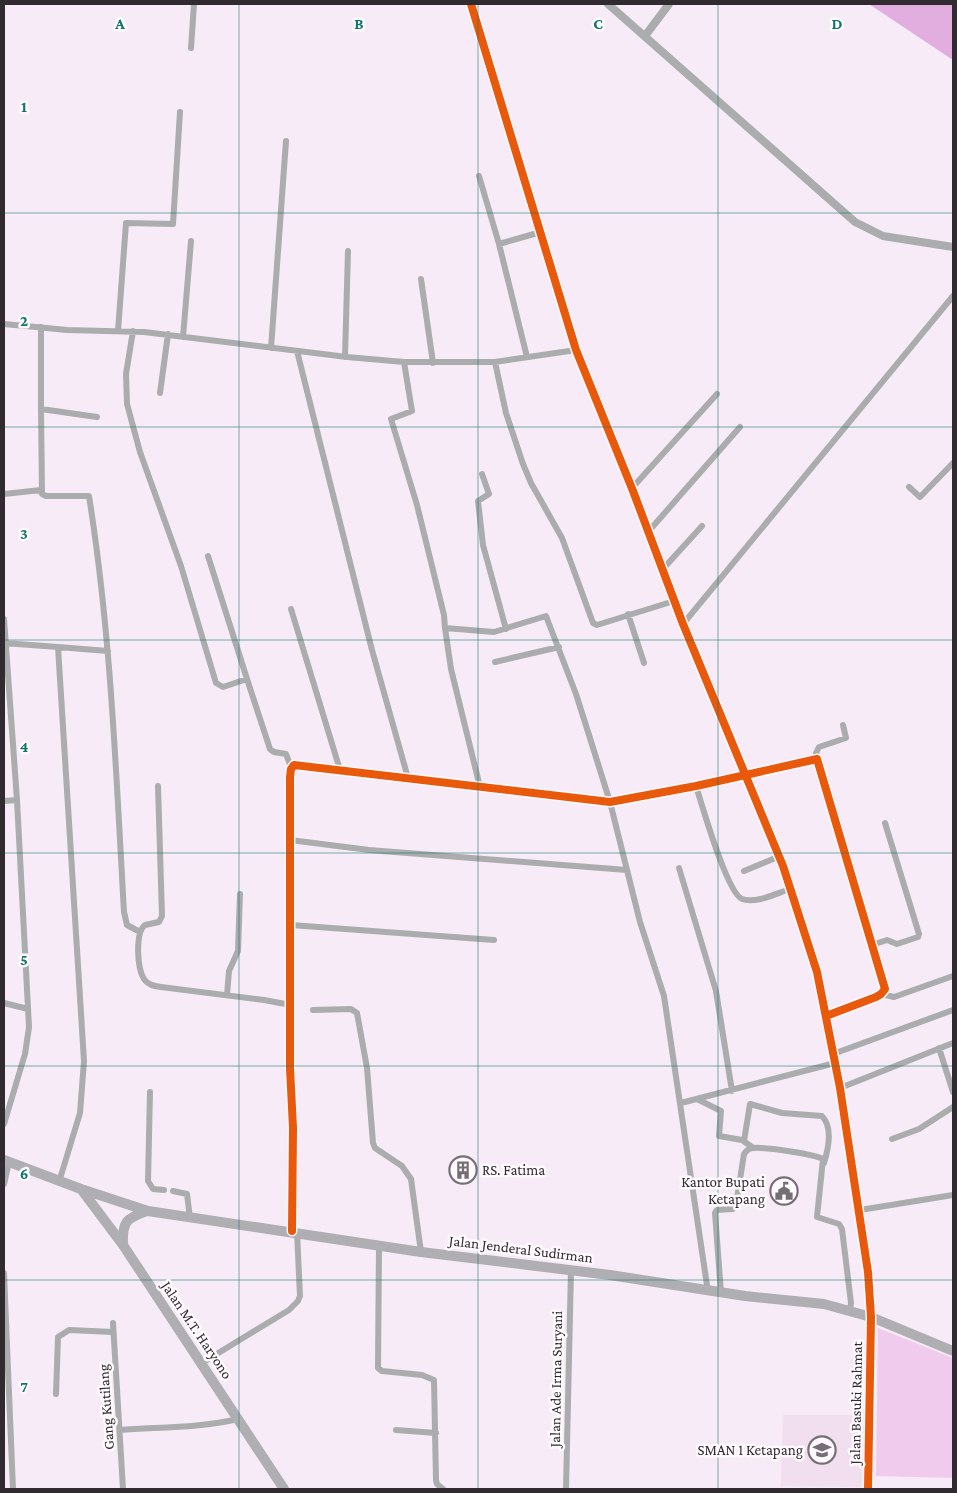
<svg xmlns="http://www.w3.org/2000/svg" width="957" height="1493" font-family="'Crimson Pro',serif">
	<rect width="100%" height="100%" fill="#f6ebf6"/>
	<path fill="#f1deef" d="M783,1415H864L862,1487L781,1486Z"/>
	<path fill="#f0cbee" d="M878,1328L953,1358V1478L876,1476Z"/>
	<path fill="#e2aedf" d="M869,4H953V60Z"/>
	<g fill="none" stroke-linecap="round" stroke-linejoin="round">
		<path stroke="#aaacad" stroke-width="6" d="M471,4L576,350L633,491L683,624L783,866L807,940L823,998L840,1088L865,1239L871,1317
			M191,48L194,4
			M479,176L499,244L527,357
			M499,244L541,232
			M421,279L433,363
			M4,324L67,330L144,332L347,357L404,362H495L576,350
			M41,327V409L97,417
			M118,331L126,223L173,224L180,112
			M133,331L126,374L127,404L140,452L181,566L216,683L223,687L247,679L270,749L274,752L286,754L291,767
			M183,337L191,241
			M271,348L286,141
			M297,351L372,650L408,778
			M345,357L348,251
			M404,362L412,411L391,419L417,505L444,615L445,628
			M495,362L506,413L523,464L531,483L562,538L593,623L597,625L674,601
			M160,393L168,334
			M41,409L42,494L46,496H89C111,634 116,773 124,912L127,925L140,932
			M482,474L489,494L478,501L483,545L506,629
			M909,487L920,497L953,463
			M632,488L717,394
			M4,494L41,490
			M648,532L740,427
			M208,556L247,679
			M662,570L702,526
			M291,609L340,770
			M628,614L644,663
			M4,619L17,800L29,1027L25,1054L4,1124
			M683,624L953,296
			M4,643L58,647L84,1061L80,1113L59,1182
			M58,647L108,651
			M495,662L559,647
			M817,759L816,753L819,747L846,738L843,725
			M158,786L162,916L159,922L145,925C135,933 137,968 144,979C148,985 154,986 161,987L264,1000L291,1005
			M696,786C702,805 727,893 742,899C756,904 777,893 790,889
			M480,787L451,669L445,628L494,632L546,616L576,694L589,735L610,802L640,922L664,996L708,1292
			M4,801L17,800
			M290,840L369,850L627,870
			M679,868L716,991L732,1091
			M744,871L778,857
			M291,925L494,940
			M872,945L887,940L897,944L918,937L919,934L885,823
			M881,994L894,997L953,976
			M227,995L229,971L238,951L240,894
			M4,1003L28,1009
			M313,1010L351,1009L357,1013L367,1068L373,1143L375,1148L402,1166L411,1179L421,1252
			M939,1048L953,1092
			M833,1054L953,1010
			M840,1088L953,1043
			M150,1092L148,1181L153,1189L164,1190
			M697,1099L721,1111L719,1136L742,1140L752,1147
			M681,1103L835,1063
			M892,1139L919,1129L953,1107
			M744,1141L750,1104L782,1113L822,1116C833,1127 828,1150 824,1163
			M4,1184L9,1162
			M173,1191L187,1194L190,1218
			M860,1210L953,1195
			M292,1231L293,1128L290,1068V777L291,769L294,765L610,802L696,786L817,759L885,989L881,994L876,997L826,1016
			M379,1246L378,1368L382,1371L422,1375L434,1380L436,1480L437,1484L443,1489
			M4,1273L13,1489
			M721,1293L715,1213L717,1210L733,1209L736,1205L744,1154C747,1150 749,1148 754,1148C765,1147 814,1154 823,1159L817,1217L839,1224L842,1229L851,1303L850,1310
			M113,1323L123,1489
			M202,1363L289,1310L298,1301L300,1296L297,1232
			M56,1394L58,1337L69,1330L113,1332
			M120,1430C160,1427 200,1428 238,1419
			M396,1430L436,1433
			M566,1489L571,1270"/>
		<path stroke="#aaacad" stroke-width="8" d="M608,4L855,222L883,236L953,247
			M645,36L669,4
			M868,1489L871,1317"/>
		<path stroke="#afaeb2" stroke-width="10" d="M4,1160L81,1189L148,1211L421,1252L610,1275L745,1296L824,1304L871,1317L953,1351
			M81,1189L123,1245L284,1489
			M123,1245C122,1222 126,1218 147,1211"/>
		<g stroke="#fefafe" stroke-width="11">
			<path id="cycleway" d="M471,4L576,350L633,491L683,624L783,866L817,972L840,1088L868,1272L871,1317L868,1489
				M292,1231L293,1128L290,1068V777L291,769L294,765L610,802L696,786L817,759L885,989L881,994L876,997L826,1016"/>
		</g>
		<use href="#cycleway" stroke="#e8590c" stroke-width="8"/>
	</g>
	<path fill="none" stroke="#0f766e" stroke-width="1" stroke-opacity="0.55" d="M239,4V1489M478,4V1489M718,4V1489M4,213H953M4,427H953M4,640H953M4,853H953M4,1066H953M4,1280H953"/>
	<defs>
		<g id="building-ring" transform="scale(1.4375)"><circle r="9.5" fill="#fefafe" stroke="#766e75" stroke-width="1.5"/><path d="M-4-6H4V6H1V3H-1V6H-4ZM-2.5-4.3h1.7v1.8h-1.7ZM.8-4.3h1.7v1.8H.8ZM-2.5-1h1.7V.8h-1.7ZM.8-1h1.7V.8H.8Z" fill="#766e75"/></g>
		<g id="civic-ring" transform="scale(1.4375)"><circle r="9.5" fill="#fefafe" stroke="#766e75" stroke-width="1.5"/><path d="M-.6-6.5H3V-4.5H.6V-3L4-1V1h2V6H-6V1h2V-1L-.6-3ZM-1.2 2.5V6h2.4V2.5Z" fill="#766e75"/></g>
		<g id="school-ring" transform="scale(1.4375)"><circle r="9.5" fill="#fefafe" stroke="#766e75" stroke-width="1.5"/><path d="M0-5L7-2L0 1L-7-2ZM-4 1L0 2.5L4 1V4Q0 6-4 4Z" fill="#766e75"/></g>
	</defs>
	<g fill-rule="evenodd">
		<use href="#building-ring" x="463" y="1170"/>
		<use href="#civic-ring" x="784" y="1191"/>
		<use href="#school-ring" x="822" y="1450"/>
	</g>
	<g text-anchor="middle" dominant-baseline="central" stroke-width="5" stroke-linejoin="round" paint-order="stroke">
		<g font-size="15" fill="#312a30" stroke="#fefafe" text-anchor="end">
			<text x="482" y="1170" text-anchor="start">RS. Fatima</text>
			<text x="765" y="1182">Kantor Bupati<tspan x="765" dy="17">Ketapang</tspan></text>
			<text x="803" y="1450">SMAN 1 Ketapang</text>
		</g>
		<g font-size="15" fill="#312a30" stroke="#fefafe">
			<text transform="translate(521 1249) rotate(7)">Jalan Jenderal Sudirman</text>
			<text transform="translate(197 1330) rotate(56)">Jalan M.T. Haryono</text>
			<text transform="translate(556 1379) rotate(-89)">Jalan Ade Irma Suryani</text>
			<text transform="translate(856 1403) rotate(-89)">Jalan Basuki Rahmat</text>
			<text transform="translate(106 1407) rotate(-94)">Gang Kutilang</text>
		</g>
	</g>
	<g font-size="16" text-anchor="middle" font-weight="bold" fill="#0f766e" stroke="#fefafe" stroke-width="5" stroke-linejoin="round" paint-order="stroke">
		<text x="120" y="29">A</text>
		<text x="359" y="29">B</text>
		<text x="598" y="29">C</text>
		<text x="837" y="29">D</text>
		<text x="24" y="112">1</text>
		<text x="24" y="326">2</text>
		<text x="24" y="539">3</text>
		<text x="24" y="752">4</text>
		<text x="24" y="965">5</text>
		<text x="24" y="1179">6</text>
		<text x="24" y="1392">7</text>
	</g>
	<rect width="957" height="1493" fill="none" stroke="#312a30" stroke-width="10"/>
</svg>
